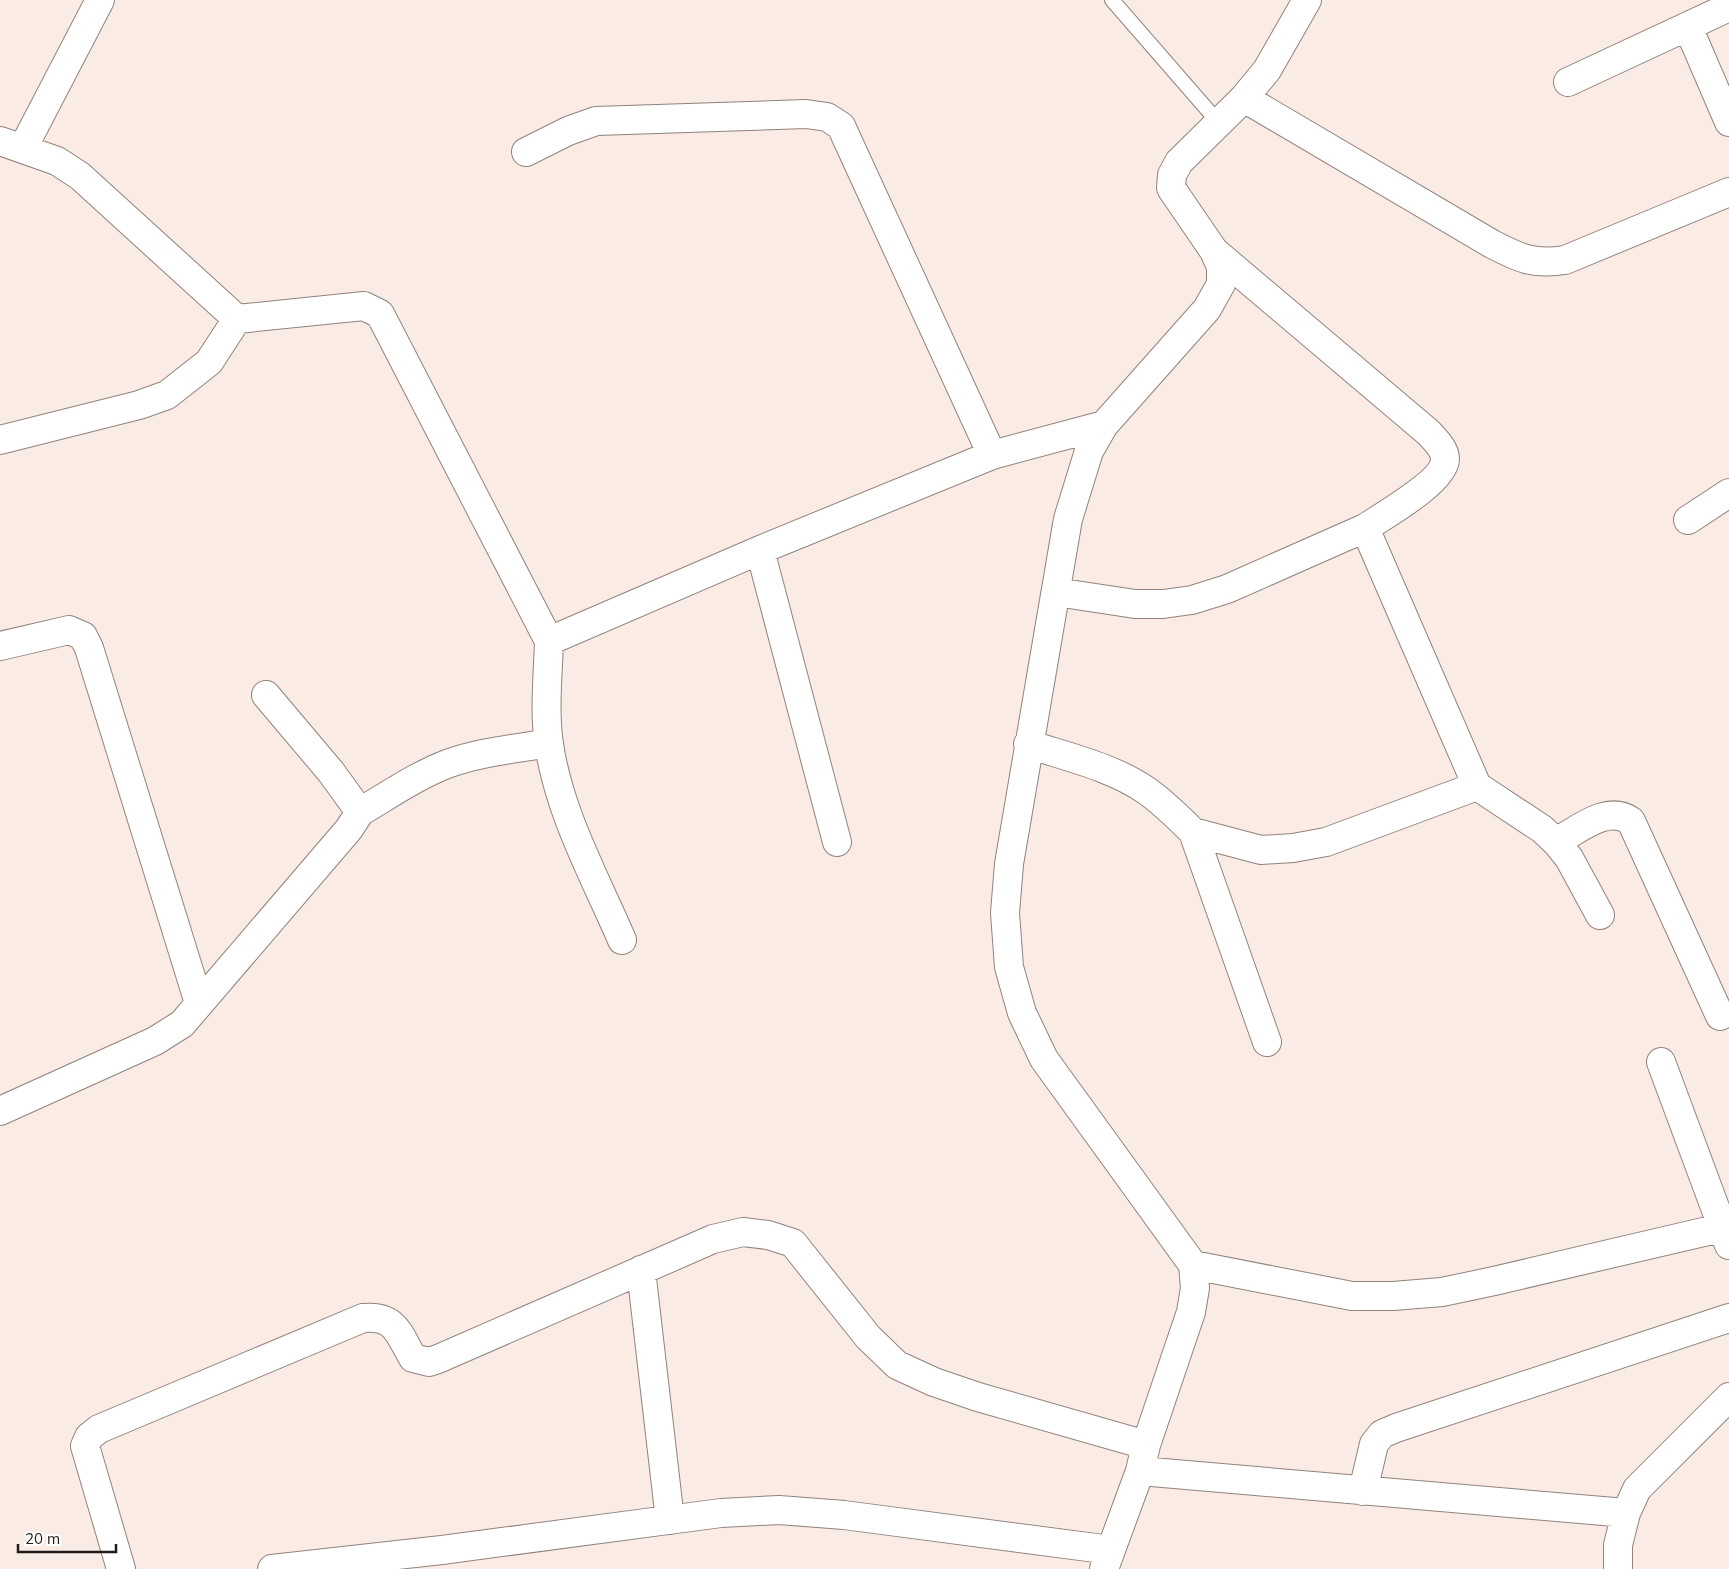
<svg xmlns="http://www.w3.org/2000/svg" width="1729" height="1569" font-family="Mulish,sans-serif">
	<rect width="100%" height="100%" fill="#faebe4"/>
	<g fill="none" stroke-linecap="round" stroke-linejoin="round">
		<g stroke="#90837d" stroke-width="16">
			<path id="lane" d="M1112,0L1219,123"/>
		</g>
		<g stroke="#90837d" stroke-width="30">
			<path id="street" d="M1688,27L1729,122
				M1568,82L1729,7
				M1244,98L1492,244C1519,258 1533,265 1565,260L1729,192
				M0,141L57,161L80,176L237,319L364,306L380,314L549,641L760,550L992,455L1104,425
				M23,148L100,0
				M526,152L568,131L596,121L806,114L827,117L841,126L992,455
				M1214,251L1429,433C1435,440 1445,449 1445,459C1445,481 1383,516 1365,528
				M0,440L139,405L167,395L209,362L237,319
				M1688,520L1729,493
				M760,550L837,842
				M1056,592L1135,604H1163L1192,600L1227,589L1365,528L1477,786L1542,829L1556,842L1569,858L1600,915
				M549,641C548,674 544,711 549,744C559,813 595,877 622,940
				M0,646L69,630L83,636L89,648L199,1003
				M1028,744C1067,757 1113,767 1147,791C1164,803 1178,817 1193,832L1267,1042
				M360,812C389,795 416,776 447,764C479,752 515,749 549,743
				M1193,832L1261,850L1293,848L1326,842L1477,786
				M1556,842C1578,830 1607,804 1631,821L1720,1016
				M1661,1062L1729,1245
				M0,1111L155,1041L182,1024L349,829L360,812L331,772L266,695
				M1193,1265L1352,1296H1393L1442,1292L1494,1281L1729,1226
				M641,1270L670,1520
				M1140,1471L1626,1513
				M1363,1491L1374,1444L1382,1434L1396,1428L1729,1318
				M121,1569L85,1446L89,1437L99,1429L363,1318C396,1315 398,1333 413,1358L429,1362L438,1359L713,1239L743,1232L768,1235L793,1243L868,1337L897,1365L934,1382L978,1397L1146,1445
				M272,1569L442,1550L721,1513L779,1510L844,1515L1111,1550
				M1104,1569L1140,1471L1146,1445L1191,1312L1195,1288L1193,1265L1044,1059L1022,1013L1009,967L1005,913L1009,864L1068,519L1089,451L1104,425L1207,309L1221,284V267L1214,251L1171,188L1172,175L1179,162L1244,98L1267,70L1307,0
				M1618,1569V1545L1626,1513L1637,1489L1729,1397"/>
		</g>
		<use href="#lane" stroke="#fff" stroke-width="14"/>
		<use href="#street" stroke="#fff" stroke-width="28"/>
	</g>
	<path d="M18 1544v8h98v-8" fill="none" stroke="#211c19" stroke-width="2.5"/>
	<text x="25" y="1544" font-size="15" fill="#211c19" stroke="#ffffff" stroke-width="4" paint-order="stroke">20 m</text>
</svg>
